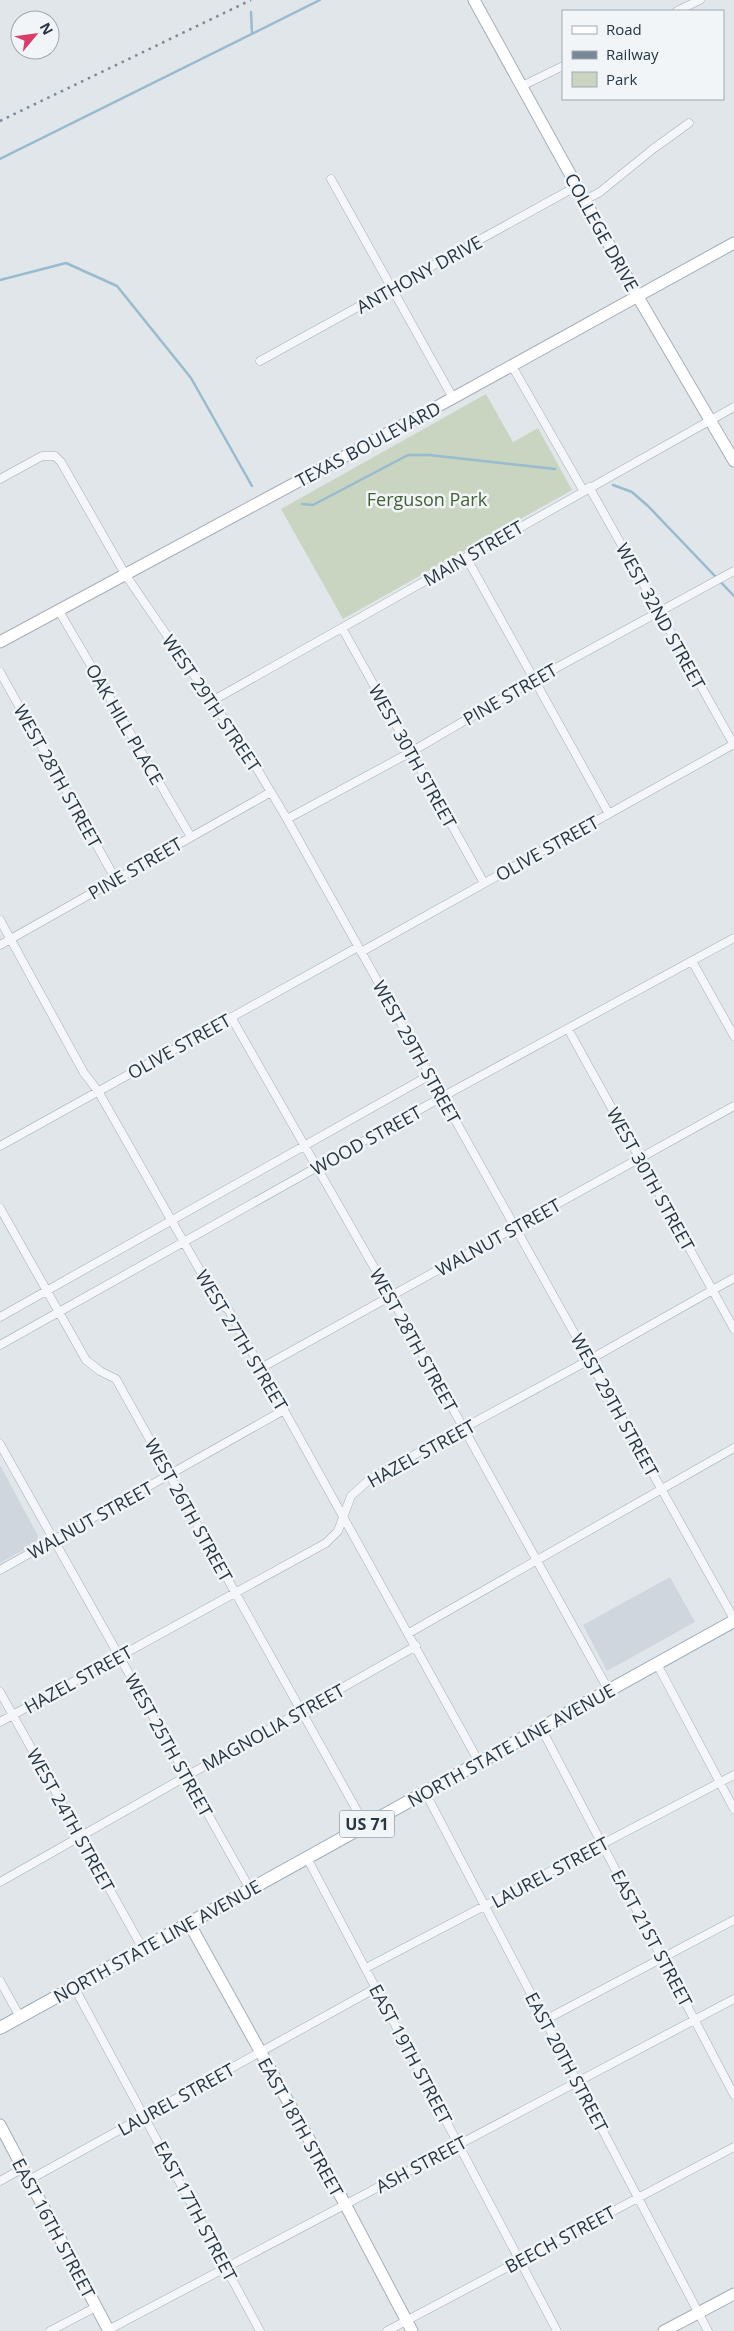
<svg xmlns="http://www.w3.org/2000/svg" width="734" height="2331" font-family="'Open Sans',sans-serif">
	<rect width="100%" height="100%" fill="#e1e6eb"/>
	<path fill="#cfd6dd" d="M0,1465L38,1536L36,1543L0,1563Z
		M670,1577L695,1622L607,1671L583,1625Z"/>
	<path fill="#c9d5c1" d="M486,394L513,442L538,428L572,490L343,619L281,509Z"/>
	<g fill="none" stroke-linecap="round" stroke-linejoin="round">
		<path stroke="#99bbce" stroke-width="2.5" d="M251,12L252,33
			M0,159L320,0
			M0,280L66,263L117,286L191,378L252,486
			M613,485L632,492L648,506L734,596
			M302,504L313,505L408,455H429L555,469"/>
		<g stroke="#a6aeb6" stroke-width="9">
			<path id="street" d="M677,11L700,0
				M522,86L563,66
				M331,179L453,398
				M585,200L600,192L653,149L689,123
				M260,361L577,186
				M512,366L583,490
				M0,479L42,456H55L61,462L125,574L250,757L287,819L734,1619
				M589,487L734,745
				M466,557L609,814
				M59,611L191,837
				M342,628L484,883
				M0,672L116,880
				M212,701L734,407
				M287,819L411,752L534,680L734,571
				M0,920L84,1073L98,1091L219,1304L228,1309L479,1762
				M0,945L271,792
				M361,952L734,744
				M692,961L734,1036
				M231,1017L391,1297L609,1691
				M568,1029L734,1329
				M0,1146L358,947
				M0,1208L86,1360L100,1371L116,1379L365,1825
				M0,1317L430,1075
				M0,1345L442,1097L734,938
				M261,1368L734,1106
				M0,1444L250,1889
				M0,1570L284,1410
				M409,1633L734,1448
				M657,1664L734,1809
				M0,1692L143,1949
				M0,1722L326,1543L338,1531L351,1496L370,1479L589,1360L734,1278
				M541,1728L734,2095
				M425,1792L708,2331
				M307,1858L557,2331
				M0,1882L416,1646
				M366,1968L734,1775
				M0,1981L20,2017
				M74,1987L260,2331
				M545,2020L734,1920
				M29,2180L376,1988
				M0,2181L23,2168
				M108,2330L734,1999
				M50,2331L96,2307
				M387,2331L734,2147"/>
		</g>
		<g stroke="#a6aeb6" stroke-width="13">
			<path id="secondary" d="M474,0L638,297L734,461
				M0,642L453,398L734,243
				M189,1923L345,2204L412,2331
				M0,2125L109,2331
				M664,2331L734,2294"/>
		</g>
		<g stroke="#9fadb8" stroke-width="14">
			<path id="primary" d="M0,2028L734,1621"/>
		</g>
		<use href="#street" stroke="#f4f6f9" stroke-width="8"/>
		<use href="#secondary" stroke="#fff" stroke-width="11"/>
		<use href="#primary" stroke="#fff" stroke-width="12"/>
		<path stroke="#798896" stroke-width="2.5" stroke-dasharray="2.5 5" stroke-linecap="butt" d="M0,121L251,0"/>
	</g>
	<g text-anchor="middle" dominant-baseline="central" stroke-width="5" stroke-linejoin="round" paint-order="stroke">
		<rect fill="#f1f5f8" stroke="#646f7a" stroke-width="1" x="339.5" y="1810.5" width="55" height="27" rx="4"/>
		<g font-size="16" font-weight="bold" fill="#283644">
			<text x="367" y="1824">US 71</text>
		</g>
		<g font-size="18" fill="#283644" stroke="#f1f5f8">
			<text transform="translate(602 232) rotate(61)">COLLEGE DRIVE</text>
			<text transform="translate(419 274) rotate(-29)">ANTHONY DRIVE</text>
			<text transform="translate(368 444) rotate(-28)">TEXAS BOULEVARD</text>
			<text transform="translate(473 553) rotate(-30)">MAIN STREET</text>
			<text transform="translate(661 616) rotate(61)">WEST 32ND STREET</text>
			<text transform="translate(510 694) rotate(-30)">PINE STREET</text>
			<text transform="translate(212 703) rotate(56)">WEST 29TH STREET</text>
			<text transform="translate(125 724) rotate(60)">OAK HILL PLACE</text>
			<text transform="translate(413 756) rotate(61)">WEST 30TH STREET</text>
			<text transform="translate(58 776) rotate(61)">WEST 28TH STREET</text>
			<text transform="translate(547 848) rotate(-29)">OLIVE STREET</text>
			<text transform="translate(135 868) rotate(-30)">PINE STREET</text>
			<text transform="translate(179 1046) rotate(-29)">OLIVE STREET</text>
			<text transform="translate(417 1052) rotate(61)">WEST 29TH STREET</text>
			<text transform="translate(366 1140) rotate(-29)">WOOD STREET</text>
			<text transform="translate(651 1179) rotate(61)">WEST 30TH STREET</text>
			<text transform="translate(498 1237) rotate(-29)">WALNUT STREET</text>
			<text transform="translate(242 1340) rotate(59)">WEST 27TH STREET</text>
			<text transform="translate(414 1340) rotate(61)">WEST 28TH STREET</text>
			<text transform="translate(615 1405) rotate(61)">WEST 29TH STREET</text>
			<text transform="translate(421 1453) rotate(-29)">HAZEL STREET</text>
			<text transform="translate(189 1510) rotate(61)">WEST 26TH STREET</text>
			<text transform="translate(90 1520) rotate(-29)">WALNUT STREET</text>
			<text transform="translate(78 1679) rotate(-29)">HAZEL STREET</text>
			<text transform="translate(273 1727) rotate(-29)">MAGNOLIA STREET</text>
			<text transform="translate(169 1745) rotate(61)">WEST 25TH STREET</text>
			<text transform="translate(511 1745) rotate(-29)">NORTH STATE LINE AVENUE</text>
			<text transform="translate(71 1820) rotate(61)">WEST 24TH STREET</text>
			<text transform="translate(550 1872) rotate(-28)">LAUREL STREET</text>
			<text transform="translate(652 1938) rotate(62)">EAST 21ST STREET</text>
			<text transform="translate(157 1941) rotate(-29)">NORTH STATE LINE AVENUE</text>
			<text transform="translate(411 2054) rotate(62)">EAST 19TH STREET</text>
			<text transform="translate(567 2062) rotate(62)">EAST 20TH STREET</text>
			<text transform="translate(176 2099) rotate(-29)">LAUREL STREET</text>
			<text transform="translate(301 2127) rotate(61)">EAST 18TH STREET</text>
			<text transform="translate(421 2164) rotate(-28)">ASH STREET</text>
			<text transform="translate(196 2211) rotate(62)">EAST 17TH STREET</text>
			<text transform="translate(54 2228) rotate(62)">EAST 16TH STREET</text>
			<text transform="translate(560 2239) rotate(-28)">BEECH STREET</text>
		</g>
		<g font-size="18" fill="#436134" stroke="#f1f5f8">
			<text x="427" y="499">Ferguson Park</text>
		</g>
	</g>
	<rect x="562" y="10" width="162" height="90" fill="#f1f5f8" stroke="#a1a9b0"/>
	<rect x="572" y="26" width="25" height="8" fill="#ffffff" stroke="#a1a9b0"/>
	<text x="606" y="35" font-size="15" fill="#283644">Road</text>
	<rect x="572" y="51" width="25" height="8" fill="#798896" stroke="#a1a9b0"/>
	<text x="606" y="60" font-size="15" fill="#283644">Railway</text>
	<rect x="572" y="72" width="25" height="15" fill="#c9d5c1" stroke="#a1a9b0"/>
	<text x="606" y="85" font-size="15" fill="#283644">Park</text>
	<g transform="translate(35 35) rotate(61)"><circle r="24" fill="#f1f5f8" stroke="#a1a9b0"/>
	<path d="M0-4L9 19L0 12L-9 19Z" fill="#da3c6c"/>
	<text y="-8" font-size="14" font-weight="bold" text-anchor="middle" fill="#283644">N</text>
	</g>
</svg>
